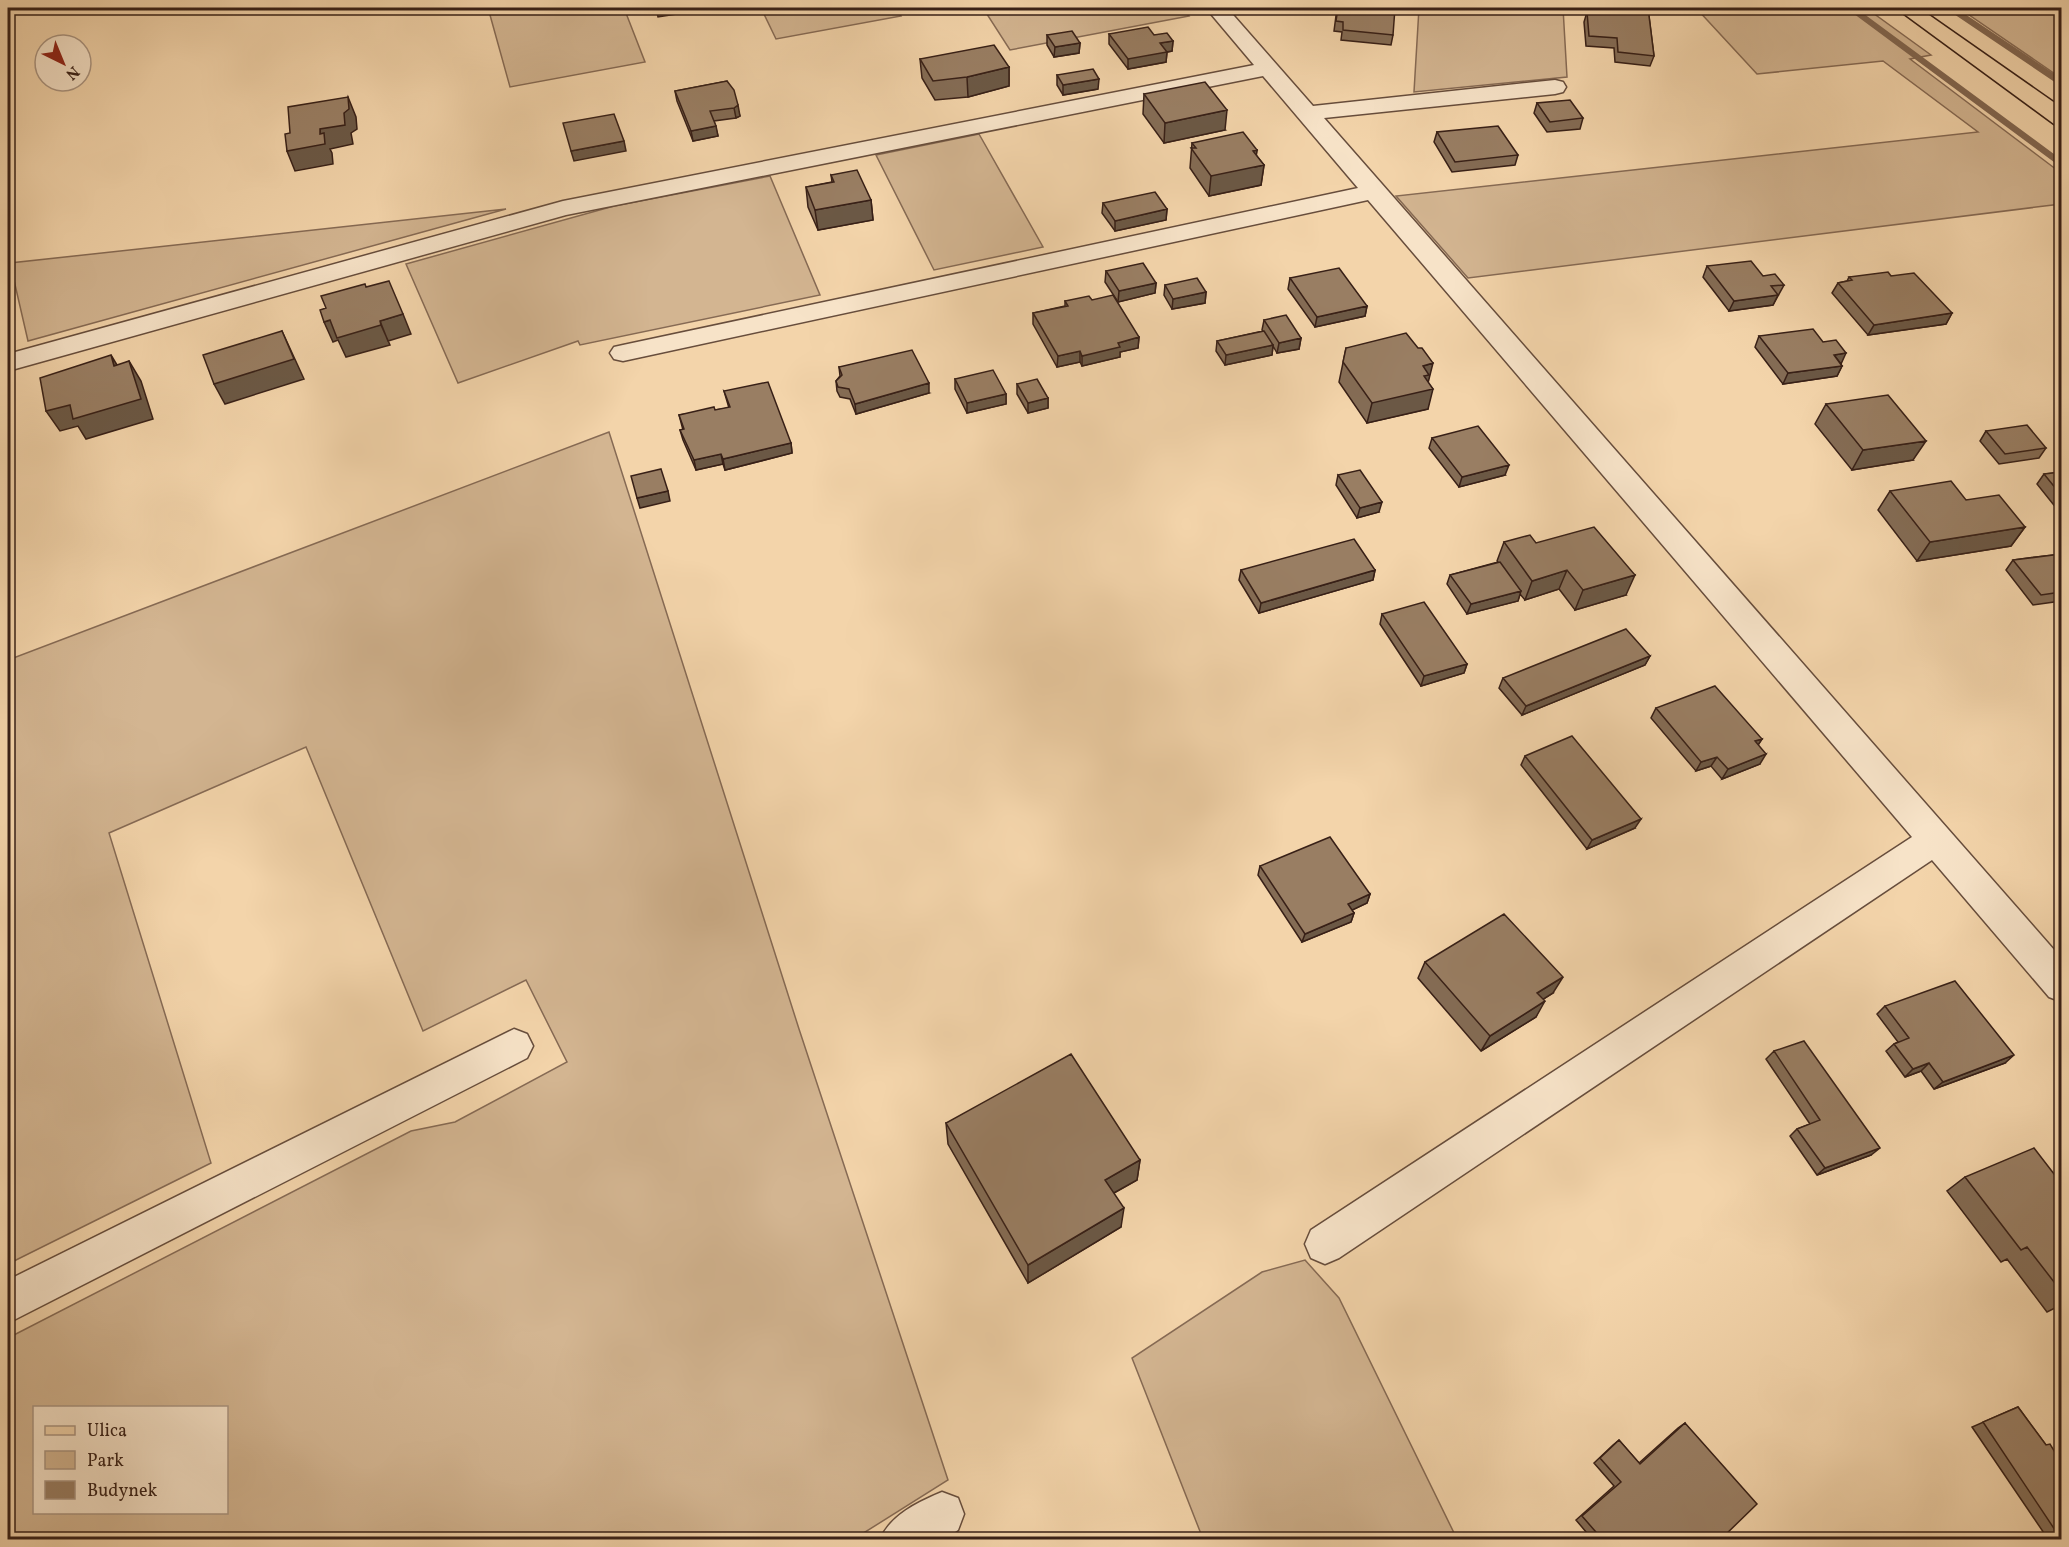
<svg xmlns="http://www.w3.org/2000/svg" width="2069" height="1547" font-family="Vollkorn,serif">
	<rect width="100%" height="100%" fill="#f3d4aa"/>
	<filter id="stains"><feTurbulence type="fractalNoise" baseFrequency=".00333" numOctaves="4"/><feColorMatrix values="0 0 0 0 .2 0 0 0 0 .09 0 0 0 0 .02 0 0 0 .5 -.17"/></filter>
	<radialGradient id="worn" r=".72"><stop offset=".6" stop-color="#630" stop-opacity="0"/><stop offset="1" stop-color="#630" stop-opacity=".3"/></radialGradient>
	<path fill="#d3b591" stroke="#866a54" stroke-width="1.5" fill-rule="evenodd" d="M500,8H624L645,62L510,87L490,15Z
		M761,8H896L901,16L776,39Z
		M983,8H1182L1189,16L1010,50Z
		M1419,8H1563L1567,77L1414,92Z
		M1696,8H1866L1931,55L1910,59L2061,173V204L1468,278L1396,196L1978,132L1883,61L1757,74Z
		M1959,8H2061L2059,56L2061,78Z
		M979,134L1043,247L934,270L876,155Z
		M770,176L820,295L580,345L578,341L458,383L406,264L614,206Z
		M506,209L28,341L10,263Z
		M609,432L799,1029L948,1480L854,1539H8V1338L411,1131L455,1122L567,1062L526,980L423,1031L306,747L109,833L211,1163L8,1264V660ZM34,1408H226V1512H34Z
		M1305,1260L1339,1298L1457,1539H1203L1132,1358L1262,1272Z"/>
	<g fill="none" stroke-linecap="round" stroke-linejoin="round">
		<path fill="#826751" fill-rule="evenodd" d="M1846,8H1856L2062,160V168Z
			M1945,8H1956L2062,79V87Z"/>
		<g stroke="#674d3c" stroke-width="3">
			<path id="minor" d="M1206,8H1227L1313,106L1555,80L1563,82L1566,87L1563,92L1555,94L1324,118L2062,959V1002L2049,997L1932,860L1339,1258L1325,1264L1311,1258L1305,1244L1311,1230L1912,837L1368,200L623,361L614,359L610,353L614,347L623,345L1358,188L1263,76L566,215L8,371V354L563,201L1254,65Z
				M514,1029L527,1034L533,1046L527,1058L8,1323V1280Z
				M942,1492L958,1498L964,1514L958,1530L943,1540H880C890,1515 918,1502 942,1492Z"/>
		</g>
		<g stroke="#382017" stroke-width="3">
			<path id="major" d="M1896,8H1919L2062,108V126L2054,124Z"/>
		</g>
		<use href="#minor" fill="#f7e3c8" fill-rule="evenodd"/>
		<use href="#major" fill="#f3d4aa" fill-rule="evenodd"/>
	</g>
	<path fill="#846c55" stroke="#382017" stroke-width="1.5" d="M1337,8L1393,35L1391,45L1341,40L1342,32L1334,31Z
		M1606,8H1648L1654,56L1650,66L1615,62L1614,48L1586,46L1584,22L1587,12L1604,13Z
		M1109,34L1154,35L1173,41L1172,51L1167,52L1166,62L1128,69L1109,44Z
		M1047,35L1080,43L1079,53L1054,57L1047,45Z
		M920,59L1009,67V86L968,97L935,100L922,78Z
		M1057,75L1098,89L1063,95L1057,85Z
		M727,81L740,116L736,118L714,121L718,136L693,141L677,101L675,91Z
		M1144,94L1225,130L1164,143L1143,114Z
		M1537,103L1583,118L1580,129L1547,132L1534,113Z
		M1437,132L1518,155L1515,165L1452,172L1434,142Z
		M1192,143L1257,150L1256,155L1264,165L1261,185L1209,196L1190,168Z
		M831,175L871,200L873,220L818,230L808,207L806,187L832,182Z
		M1103,203L1167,209L1166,220L1115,231L1102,213Z
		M1707,266L1763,276L1784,285L1773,305L1729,311L1703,277Z
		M1106,271L1156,283L1155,293L1118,302L1105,282Z
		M1891,276L1952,313L1946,324L1868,335L1832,293L1838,283L1847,281L1849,277Z
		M1290,278L1367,306L1365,316L1315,327L1288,289Z
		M1165,285L1206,292L1205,303L1172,309L1164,295Z
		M1092,300L1139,337L1138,348L1120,352V357L1082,366L1080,362L1057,367L1033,324V313L1065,306V301Z
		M1264,320L1301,338L1299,349L1277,353L1273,346L1272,355L1225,365L1216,351L1217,341L1263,331L1262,330Z
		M1759,336L1841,364L1842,366L1837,376L1783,384L1755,347Z
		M1346,348L1428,382V409L1367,423L1339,382Z
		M839,367L929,393L856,414L850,399L840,397L837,391L836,381L840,376Z
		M955,379L1006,394V404L967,413L955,389Z
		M1017,384L1048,398V408L1028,413L1017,394Z
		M724,391L791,443L792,453L725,470L723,464L696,470L683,440L680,430H683L679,415L715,410L729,408Z
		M1826,404L1913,460L1852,470L1815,424Z
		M1986,431L2046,448L2039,458L1999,464L1980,441Z
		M1432,438L1505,475L1459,487L1429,448Z
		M2061,472V514L2037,484L2044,474Z
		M1338,475L1379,512L1357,518L1336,485Z
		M1890,491L1966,500L2025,527L2011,546L1917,561L1878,510Z
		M1504,542L1536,543L1626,595L1575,610L1559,589L1525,600L1520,594L1518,601L1467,614L1447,584L1450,575L1498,562L1497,561Z
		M2061,554V601L2033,605L2006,570L2013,560Z
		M1241,570H1375L1373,580L1259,613L1239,580Z
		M1382,614L1467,664L1464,673L1421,686L1380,624Z
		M1650,656L1645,665L1522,715L1499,688L1503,678Z
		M1656,708L1762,739L1758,745L1760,764L1722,779L1711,766L1696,771L1651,718Z
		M1525,756L1635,828L1587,849L1521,765Z
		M1260,866L1370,894L1367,903L1352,910L1354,913L1351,922L1302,942L1258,875Z
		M1425,962L1553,993L1543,999L1536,1017L1481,1051L1418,978Z
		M1885,1006L2005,1063L1934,1089L1921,1071L1905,1077L1886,1051L1894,1044L1898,1042L1877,1014Z
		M1774,1051L1871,1155L1817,1175L1790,1136L1797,1129L1810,1124L1766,1059Z
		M946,1123L1140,1160L1137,1180L1114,1193L1121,1227L1028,1283L948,1144Z
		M1965,1177L2061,1183V1305L2047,1312L2007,1259L2001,1262L1947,1191Z
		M2018,1407L2046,1445L2061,1462V1539H2048L1972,1427Z
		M1685,1423L1721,1539H1592L1576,1520L1614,1486L1594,1463L1613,1445L1619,1440L1639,1463L1678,1428Z"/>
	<path fill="#6b5845" stroke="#382017" stroke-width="1.5" d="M656,8H716L658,17Z
		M1173,41L1172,51L1167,52L1166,62L1128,69V59L1160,43Z
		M1080,43L1079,53L1054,57L1055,47Z
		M1009,67V86L968,97L967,77Z
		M1099,79L1098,89L1063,95V85Z
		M348,97L356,117L357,129L351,133L353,144L330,149L332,153L333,164L295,171L287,151L320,134V129L344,113Z
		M738,105L740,116L736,118L734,108Z
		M1227,110L1225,130L1164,143L1165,123Z
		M716,126L718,136L693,141L691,131Z
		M624,141L626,151L574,161L571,151Z
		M1257,150L1255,167L1264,165L1261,185L1209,196L1211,176L1253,151Z
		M871,200L873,220L818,230L815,210Z
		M1167,209L1166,220L1115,231V221Z
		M1156,283L1155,293L1118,302L1119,291Z
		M1206,292L1205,303L1172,309L1173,299Z
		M1778,295L1773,305L1729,311L1734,301Z
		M1367,306L1365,316L1315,327L1317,317Z
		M1952,313L1946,324L1868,335L1874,325Z
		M403,314L411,334L388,341L380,321Z
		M330,320L381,325L390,345L346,357L338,340L333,342L324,322Z
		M282,331L304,379L225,404L214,384Z
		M1139,337L1138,348L1120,352V357L1082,366V356L1118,343Z
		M1301,338L1299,349L1277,353L1279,343Z
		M1273,345L1272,355L1225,365L1226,355Z
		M1080,351V362L1057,367L1058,356Z
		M1846,353L1841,364L1834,355Z
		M111,355L123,375L114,366Z
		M129,361L141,381L153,419L86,439L78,426L60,431L46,411Z
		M1433,363L1428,383L1433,389L1428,409L1367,423L1372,403L1423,366Z
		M1842,366L1837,376L1783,384L1788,373Z
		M929,383V393L856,414L855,404Z
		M1006,394V404L967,413V403Z
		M1048,398V408L1028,413V403Z
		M1926,441L1913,460L1852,470L1863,450Z
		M791,443L792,453L725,470L723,459Z
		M721,454L723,464L696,470L694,460Z
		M1509,465L1505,475L1459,487L1462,477Z
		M668,491L670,501L640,508L637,498Z
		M1382,502L1379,512L1357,518L1360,508Z
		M2025,527L2011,546L1917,561L1930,542Z
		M1375,570L1373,580L1259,613L1261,603Z
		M1567,570L1559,589L1525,600L1532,581Z
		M1635,575L1626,595L1575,610L1583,590Z
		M1521,591L1518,601L1467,614L1471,604Z
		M1650,656L1645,665L1522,715L1526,706Z
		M1467,664L1464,673L1421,686L1424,676Z
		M1762,739L1756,748L1755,741Z
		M1766,754L1760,764L1722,779L1728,769Z
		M1717,757L1711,766L1696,771L1701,762Z
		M1641,819L1635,828L1587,849L1592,840Z
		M1370,894L1367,903L1346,913L1348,904Z
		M1354,913L1351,922L1302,942L1305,934Z
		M1563,977L1553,993L1528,1009L1537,993Z
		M1545,1001L1536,1017L1481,1051L1490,1036Z
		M2014,1055L2005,1063L1934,1089L1943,1082Z
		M1929,1063L1921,1071L1905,1077L1913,1069Z
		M1880,1148L1871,1155L1817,1175L1825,1168Z
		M1140,1160L1137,1180L1103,1199L1105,1180Z
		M1124,1208L1121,1227L1028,1283V1265Z"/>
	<path fill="#997e63" stroke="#382017" stroke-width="1.5" d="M1338,8H1395L1393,35L1343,30V22L1336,21Z
		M1607,8H1648L1654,56L1618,52L1617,38L1589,36L1587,12L1608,14Z
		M1148,27L1154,35L1167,33L1173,41L1160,43L1167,52L1128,59L1109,34Z
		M1072,31L1080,43L1055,47L1047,35Z
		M994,45L1009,67L967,77L933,81L920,59Z
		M1093,69L1099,79L1063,85L1057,75Z
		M727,81L734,90L738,105L734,108L710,111L716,126L691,131L675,91Z
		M1205,82L1227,110L1165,123L1144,94Z
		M348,97L349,109L344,113L345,125L320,129V134L324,133L325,144L287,151L285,134L290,133L288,107Z
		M1570,100L1583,118L1550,122L1537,103Z
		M614,114L624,141L571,151L563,123Z
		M1498,126L1518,155L1455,162L1437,132Z
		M1243,132L1257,150L1253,151L1264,165L1211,176L1191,148H1196L1192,143Z
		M857,170L871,200L815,210L806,187L834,182L831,175Z
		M1155,192L1167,209L1115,221L1103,203Z
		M1751,261L1763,276L1775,274L1784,285L1771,286L1778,295L1734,301L1707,266Z
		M1143,263L1156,283L1119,291L1106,271Z
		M1339,268L1367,306L1317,317L1290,278Z
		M1888,272L1891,276L1914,273L1952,313L1874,325L1838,283L1852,280L1849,277Z
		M1197,278L1206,292L1173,299L1165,285Z
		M389,281L403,314L380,321L381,325L337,338L330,320L324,322L320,310L326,308L321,296L365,284L366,287Z
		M1113,295L1139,337L1118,343L1120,347L1082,356L1080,351L1058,356L1033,313L1068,306L1065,301L1089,296L1092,300Z
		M1286,315L1301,338L1279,343L1264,320Z
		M1813,329L1823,342L1836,340L1846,353L1834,355L1842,366L1788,373L1759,336Z
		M282,331L294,359L214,384L203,355Z
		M1264,331L1273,345L1226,355L1217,341Z
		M1406,333L1418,348H1422L1433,363L1423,366L1429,375L1424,376L1433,389L1372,403L1343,362L1346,348Z
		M912,350L929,383L855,404L849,389L838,387L836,381L842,375L839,367Z
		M111,355L114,366L129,361L141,399L73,419L70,405L46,411L40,378Z
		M993,370L1006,394L967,403L955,379Z
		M1037,379L1048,398L1028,403L1017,384Z
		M768,382L791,443L723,459L721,454L694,460L680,430L684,429L679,415L714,407L715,410L730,407L724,391Z
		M1888,395L1926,441L1863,450L1826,404Z
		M2027,425L2046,448L2005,454L1986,431Z
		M1478,426L1509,465L1462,477L1432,438Z
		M661,469L668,491L637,498L631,476Z
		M1360,470L1382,502L1360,508L1338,475Z
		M2061,472V495L2044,474Z
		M1951,481L1966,500L1999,495L2025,527L1930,542L1890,491Z
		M1594,527L1635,575L1583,590L1567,570L1532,581L1504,542L1530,535L1536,543Z
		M1354,539L1375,570L1261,603L1241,570Z
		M2061,554V592L2041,595L2013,560Z
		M1500,562L1521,591L1471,604L1450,575Z
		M1424,602L1467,664L1424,676L1382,614Z
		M1626,629L1650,656L1526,706L1503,678Z
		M1715,686L1762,739L1755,741L1766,754L1728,769L1717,757L1701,762L1656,708Z
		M1572,736L1641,819L1592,840L1525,756Z
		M1330,837L1370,894L1348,904L1354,913L1305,934L1260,866Z
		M1504,914L1563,977L1537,993L1545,1001L1490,1036L1425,962Z
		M1955,981L2014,1055L1943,1082L1929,1063L1913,1069L1894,1044L1909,1038L1885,1006Z
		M1804,1041L1880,1148L1825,1168L1797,1129L1820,1120L1774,1051Z
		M1071,1054L1140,1160L1105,1180L1124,1208L1028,1265L946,1123Z
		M2034,1148L2061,1183V1291L2027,1247L2021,1250L1965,1177Z
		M2018,1407L2046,1445L2050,1444L2061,1462V1539L1983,1422Z
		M1685,1423L1757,1504L1721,1539H1602L1582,1516L1621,1482L1600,1458L1619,1440L1640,1464Z"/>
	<rect width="2069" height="1547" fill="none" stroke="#f3d4aa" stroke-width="30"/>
	<rect x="9" y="9" width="2051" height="1529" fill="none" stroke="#382017" stroke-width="3"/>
	<rect x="15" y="15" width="2039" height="1517" fill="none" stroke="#382017" stroke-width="1.5"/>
	<rect x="33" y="1406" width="195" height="108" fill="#f7e3c8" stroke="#ab9581" stroke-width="1.5"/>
	<rect x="45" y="1426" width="30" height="9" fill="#f3d4aa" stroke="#ab9581" stroke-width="1.5"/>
	<text x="87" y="1436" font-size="18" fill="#382017">Ulica</text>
	<rect x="45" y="1451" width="30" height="18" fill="#d3b591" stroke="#ab9581" stroke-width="1.5"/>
	<text x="87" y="1466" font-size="18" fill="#382017">Park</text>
	<rect x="45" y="1481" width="30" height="18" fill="#997e63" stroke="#ab9581" stroke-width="1.5"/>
	<text x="87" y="1496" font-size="18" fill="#382017">Budynek</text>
	<g transform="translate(63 63) rotate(137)"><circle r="28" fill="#f7e3c8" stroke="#ab9581" stroke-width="1.5"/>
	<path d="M0-4.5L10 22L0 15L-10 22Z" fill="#8f2418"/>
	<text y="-9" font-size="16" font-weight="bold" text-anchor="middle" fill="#382017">N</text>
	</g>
	<rect width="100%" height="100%" filter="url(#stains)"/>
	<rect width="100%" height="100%" fill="url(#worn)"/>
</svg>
